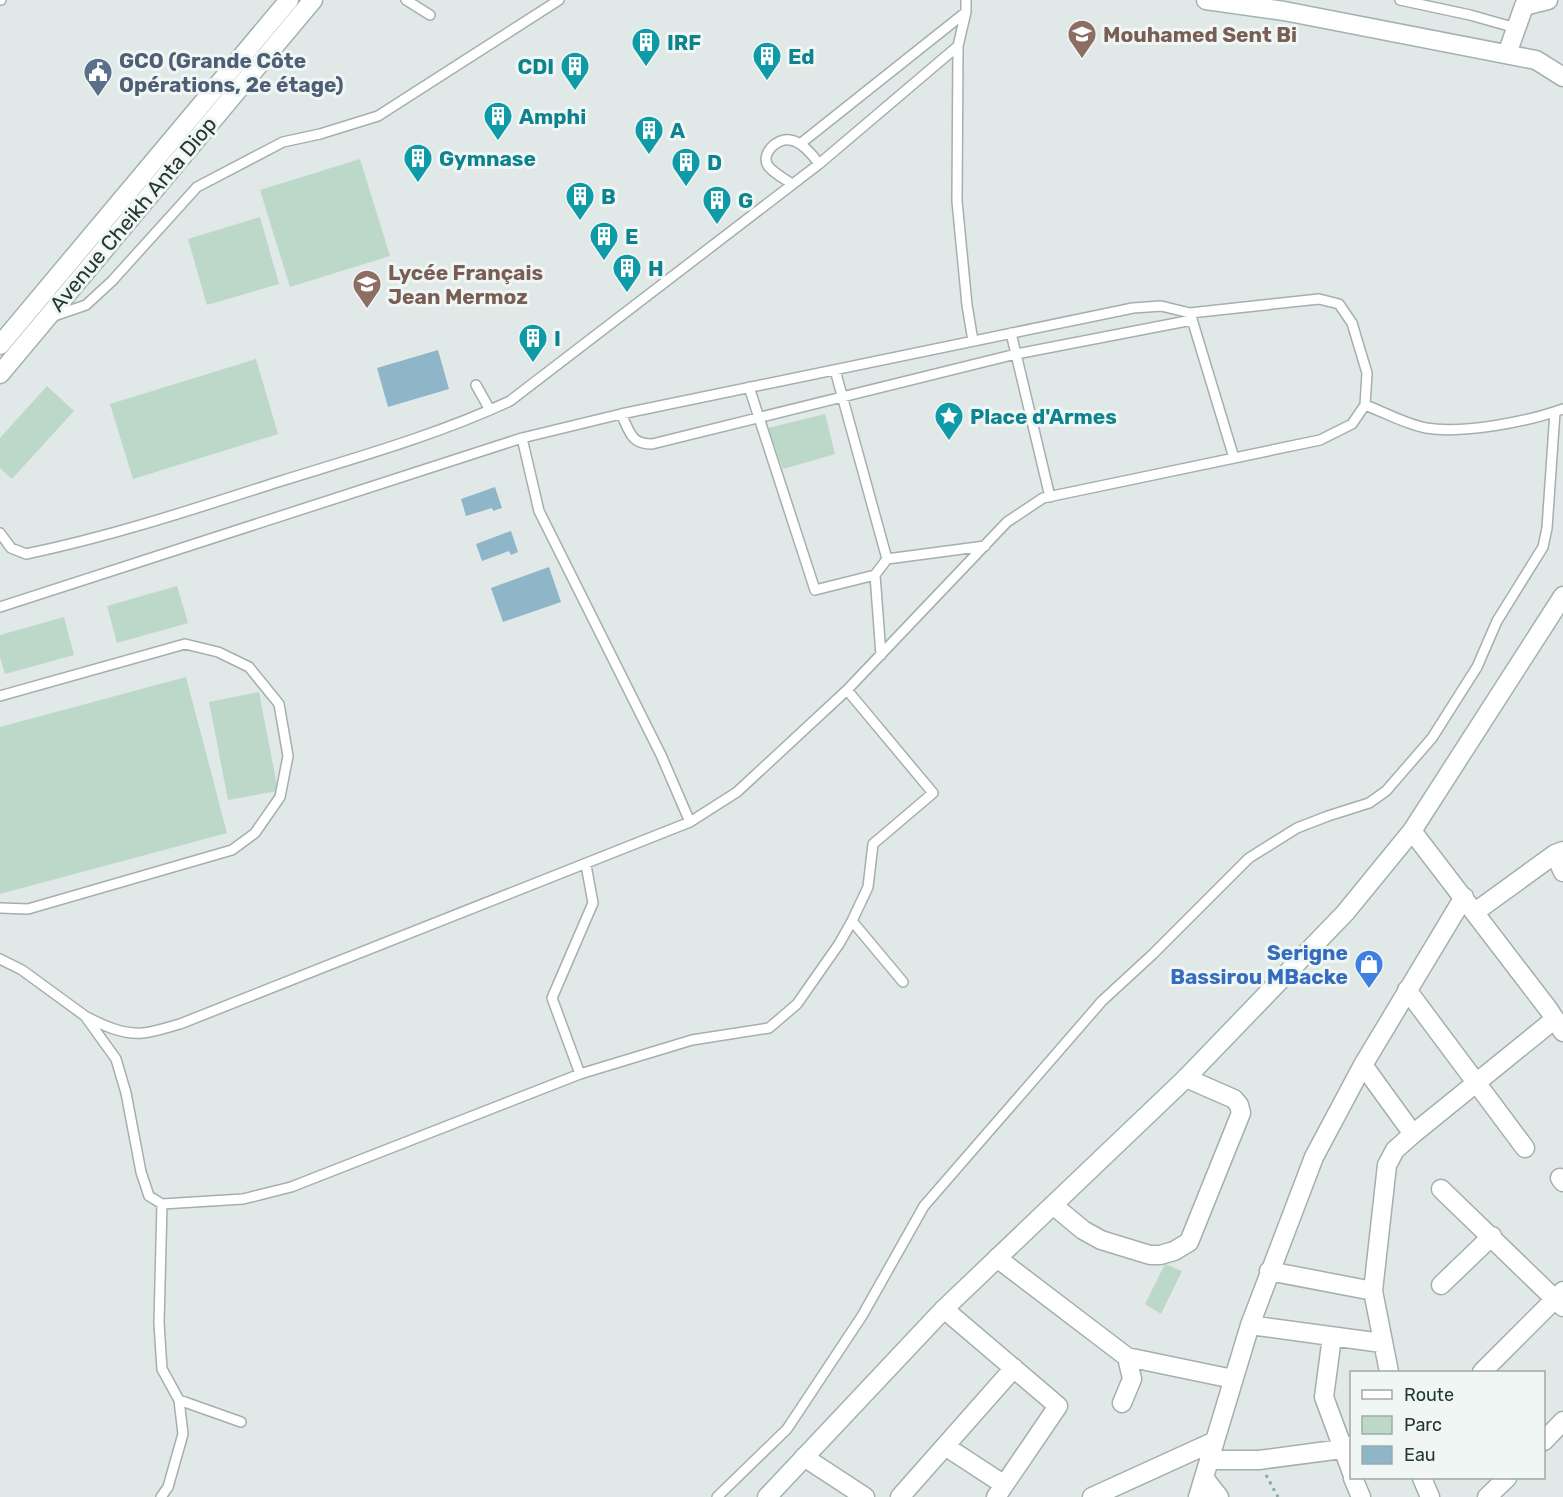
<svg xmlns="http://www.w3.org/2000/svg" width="1563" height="1497" font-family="Rubik,sans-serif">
	<rect width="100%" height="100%" fill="#e0e9e7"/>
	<path fill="#bcd8c8" d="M360,159L390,256L290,287L260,190Z
		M260,217L279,284L207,305L188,239Z
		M256,359L278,434L133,479L110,404Z
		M47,386L74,411L12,479L0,468V438Z
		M825,414L835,454L783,469L768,428Z
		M177,586L188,623L117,643L107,606Z
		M64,617L74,655L5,674L0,657V635Z
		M186,677L227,833L0,894V727Z
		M259,692L278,791L228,800L209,702Z
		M1165,1264L1182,1271L1161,1314L1145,1304Z"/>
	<path fill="#8fb5c8" d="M438,350L449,389L388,407L377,368Z
		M495,487L502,508L493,511L492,508L466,516L461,499Z
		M511,531L518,552L511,555L509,551L482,561L476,544Z
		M549,567L561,602L503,622L491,588Z"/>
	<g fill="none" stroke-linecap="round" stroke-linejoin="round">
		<g stroke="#a4b0ae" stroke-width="12">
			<path id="lane" d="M0,0H1
				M406,0L430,15
				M966,0V12L958,46L957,201L967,305L973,341
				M1400,0L1470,15L1516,28
				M800,144L966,12
				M792,184C785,179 775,174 769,167C759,155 777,137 790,140C801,141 813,155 819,164
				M1191,316L1234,458
				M51,317L86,305L112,281L197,187L283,142L320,134L378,116L559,0
				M1011,333L1050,497
				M835,370L887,559
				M476,385L490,410
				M749,387L815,590L875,575L887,559L985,546
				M1365,405C1384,412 1405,424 1426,428C1463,434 1527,422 1563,409
				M621,414C630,431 630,444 652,444L1016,354L1192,320
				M522,438L539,511L661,755L690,822
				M0,533L11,548L26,554C113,536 197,508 281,481C358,457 437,435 510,401L819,164L958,46
				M875,575L881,655
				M0,607L522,438L621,414L1133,308L1161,306L1190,313L1319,299L1339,304L1352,323L1367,373L1365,405L1352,424L1320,440L1043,498L1007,522L847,690L737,792L690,822L180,1024C168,1027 155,1032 143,1033C123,1035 102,1025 85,1016
				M0,696L185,644L218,652L249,667L279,704L288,756L280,797L255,833L232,850L28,909L0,908
				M852,921L903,982
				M0,959L22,970L85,1016L116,1059L126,1093L141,1172L149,1196L162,1204L243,1199L291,1187L580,1074L692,1040L769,1028L797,1004L839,944L852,921L868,887L873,844L933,793L847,690
				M580,1074L552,998L593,903L586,865
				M179,1400L241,1422
				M161,1497L168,1487L183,1434L179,1400L162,1369L159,1323L162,1204
				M717,1497L787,1429L862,1316L924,1206L1102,1001L1153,954L1249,858L1297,828L1328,816L1369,803L1386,791L1432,738L1477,667L1497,621L1543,547L1547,528L1555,412"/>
		</g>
		<g stroke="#a4b0ae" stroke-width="21">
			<path id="street" d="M1507,54L1524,6L1548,0
				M1412,831L1549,1010L1563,1032
				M1555,854L1563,872
				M1475,912L1555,854L1563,851
				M1407,990L1525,1148
				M1363,1065L1413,1134
				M1560,1178L1563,1182
				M1441,1189L1563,1307
				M1053,1205L1083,1230L1101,1240L1150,1255H1160L1174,1251L1189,1242L1241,1113L1239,1105L1234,1099L1186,1078
				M997,1258L1127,1357L1233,1379
				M1269,1271L1373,1291
				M1441,1285L1492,1236
				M944,1309L1058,1406L996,1497
				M1250,1325L1382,1343
				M1332,1337L1324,1397L1352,1473
				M1389,1372L1373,1291L1387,1165L1395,1150L1413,1134L1555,1019
				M1482,1372L1563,1291
				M1122,1403L1132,1379L1127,1357
				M1544,1441L1563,1421
				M945,1446L1003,1484
				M804,1457L865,1497
				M1209,1460H1259L1342,1449L1352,1445
				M1353,1478L1361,1497
				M1422,1478L1430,1497
				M1205,1479L1219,1497
				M900,1497L1014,1368
				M1092,1497L1215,1441
				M1198,1497L1250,1325L1314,1157L1363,1065L1464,897
				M1487,1497L1507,1478"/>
		</g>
		<g stroke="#a1b3b0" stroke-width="21">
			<path id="secondary" d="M1206,0L1284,11L1536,60L1563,77
				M0,345L289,0
				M0,374L313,0
				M767,1497L944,1309L1186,1078L1345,913L1412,831L1563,596"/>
		</g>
		<path stroke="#85a9a3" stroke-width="3" stroke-dasharray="3 4.5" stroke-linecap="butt" d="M1266,1475L1278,1497"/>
		<use href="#lane" stroke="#fff" stroke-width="9"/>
		<use href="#street" stroke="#fff" stroke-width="18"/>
		<use href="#secondary" stroke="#fff" stroke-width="18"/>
	</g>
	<defs>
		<g id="school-pin" transform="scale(1.5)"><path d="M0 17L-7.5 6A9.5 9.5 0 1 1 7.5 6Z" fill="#8d6e63" stroke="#f0f6f4"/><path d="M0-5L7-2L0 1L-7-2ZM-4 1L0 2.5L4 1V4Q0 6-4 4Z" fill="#fff"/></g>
		<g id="building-pin" transform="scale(1.5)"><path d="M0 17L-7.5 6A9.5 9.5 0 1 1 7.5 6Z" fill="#0f9aa8" stroke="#f0f6f4"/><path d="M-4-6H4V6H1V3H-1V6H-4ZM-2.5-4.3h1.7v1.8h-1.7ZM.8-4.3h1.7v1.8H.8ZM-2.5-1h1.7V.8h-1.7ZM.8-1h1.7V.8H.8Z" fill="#fff"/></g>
		<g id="civic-pin" transform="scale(1.5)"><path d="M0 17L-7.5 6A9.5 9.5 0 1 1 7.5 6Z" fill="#5c6f8a" stroke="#f0f6f4"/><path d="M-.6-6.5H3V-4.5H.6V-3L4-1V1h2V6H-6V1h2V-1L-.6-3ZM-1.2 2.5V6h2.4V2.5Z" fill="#fff"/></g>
		<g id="sight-pin" transform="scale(1.5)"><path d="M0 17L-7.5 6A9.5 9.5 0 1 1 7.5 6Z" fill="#0f9aa8" stroke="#f0f6f4"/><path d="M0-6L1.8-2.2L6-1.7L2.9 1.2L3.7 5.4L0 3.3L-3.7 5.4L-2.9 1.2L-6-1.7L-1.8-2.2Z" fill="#fff"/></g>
		<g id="shop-pin" transform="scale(1.5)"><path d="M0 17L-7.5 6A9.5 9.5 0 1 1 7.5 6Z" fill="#3f7fe0" stroke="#f0f6f4"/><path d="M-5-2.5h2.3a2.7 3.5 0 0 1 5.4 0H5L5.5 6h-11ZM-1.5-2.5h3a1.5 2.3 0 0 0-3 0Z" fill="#fff"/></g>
	</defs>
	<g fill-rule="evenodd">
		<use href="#school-pin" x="1082" y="34"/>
		<use href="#building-pin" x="646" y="42"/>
		<use href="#building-pin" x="767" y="56"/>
		<use href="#building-pin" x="575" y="66"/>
		<use href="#civic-pin" x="98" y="72"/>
		<use href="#building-pin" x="498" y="116"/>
		<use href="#building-pin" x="649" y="130"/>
		<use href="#building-pin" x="418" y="158"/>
		<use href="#building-pin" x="686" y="162"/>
		<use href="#building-pin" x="580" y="196"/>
		<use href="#building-pin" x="717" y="200"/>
		<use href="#building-pin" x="604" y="236"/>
		<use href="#building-pin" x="627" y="268"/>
		<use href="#school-pin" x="367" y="284"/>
		<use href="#building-pin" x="533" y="338"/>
		<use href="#sight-pin" x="949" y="416"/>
		<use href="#shop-pin" x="1369" y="964"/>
	</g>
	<g text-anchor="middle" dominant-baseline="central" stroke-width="6" stroke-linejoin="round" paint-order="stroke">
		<g font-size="21" font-weight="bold" fill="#785e54" stroke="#f0f6f4" text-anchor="start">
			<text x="1103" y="34">Mouhamed Sent Bi</text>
			<text x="388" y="272">Lycée Français<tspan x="388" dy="24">Jean Mermoz</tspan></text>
		</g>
		<g font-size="21" font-weight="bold" fill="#0d838f" stroke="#f0f6f4" text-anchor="start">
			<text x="667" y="42">IRF</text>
			<text x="788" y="56">Ed</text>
			<text x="554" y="66" text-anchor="end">CDI</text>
			<text x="519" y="116">Amphi</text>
			<text x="670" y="130">A</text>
			<text x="439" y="158">Gymnase</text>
			<text x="707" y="162">D</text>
			<text x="601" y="196">B</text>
			<text x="738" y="200">G</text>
			<text x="625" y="236">E</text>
			<text x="648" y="268">H</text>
			<text x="554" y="338">I</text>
			<text x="970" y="416">Place d'Armes</text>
		</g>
		<g font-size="21" font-weight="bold" fill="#4e5e75" stroke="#f0f6f4" text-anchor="start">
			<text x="119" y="60">GCO (Grande Côte<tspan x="119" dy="24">Opérations, 2e étage)</tspan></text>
		</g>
		<g font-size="21" fill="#233735" stroke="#f0f6f4">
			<text transform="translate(133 214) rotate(-50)">Avenue Cheikh Anta Diop</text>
		</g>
		<g font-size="21" font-weight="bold" fill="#366cbe" stroke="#f0f6f4" text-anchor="end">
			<text x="1348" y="952">Serigne<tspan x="1348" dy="24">Bassirou MBacke</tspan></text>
		</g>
	</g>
	<rect x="1350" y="1371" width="195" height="108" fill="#f0f6f4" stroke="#9eaaa8" stroke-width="1.5"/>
	<rect x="1362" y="1390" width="30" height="9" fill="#ffffff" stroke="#9eaaa8" stroke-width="1.5"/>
	<text x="1404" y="1401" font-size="18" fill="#233735">Route</text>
	<rect x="1362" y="1416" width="30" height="18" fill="#bcd8c8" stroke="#9eaaa8" stroke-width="1.5"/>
	<text x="1404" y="1431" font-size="18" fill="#233735">Parc</text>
	<rect x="1362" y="1446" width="30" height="18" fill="#8fb5c8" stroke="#9eaaa8" stroke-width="1.5"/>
	<text x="1404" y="1461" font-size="18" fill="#233735">Eau</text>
</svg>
